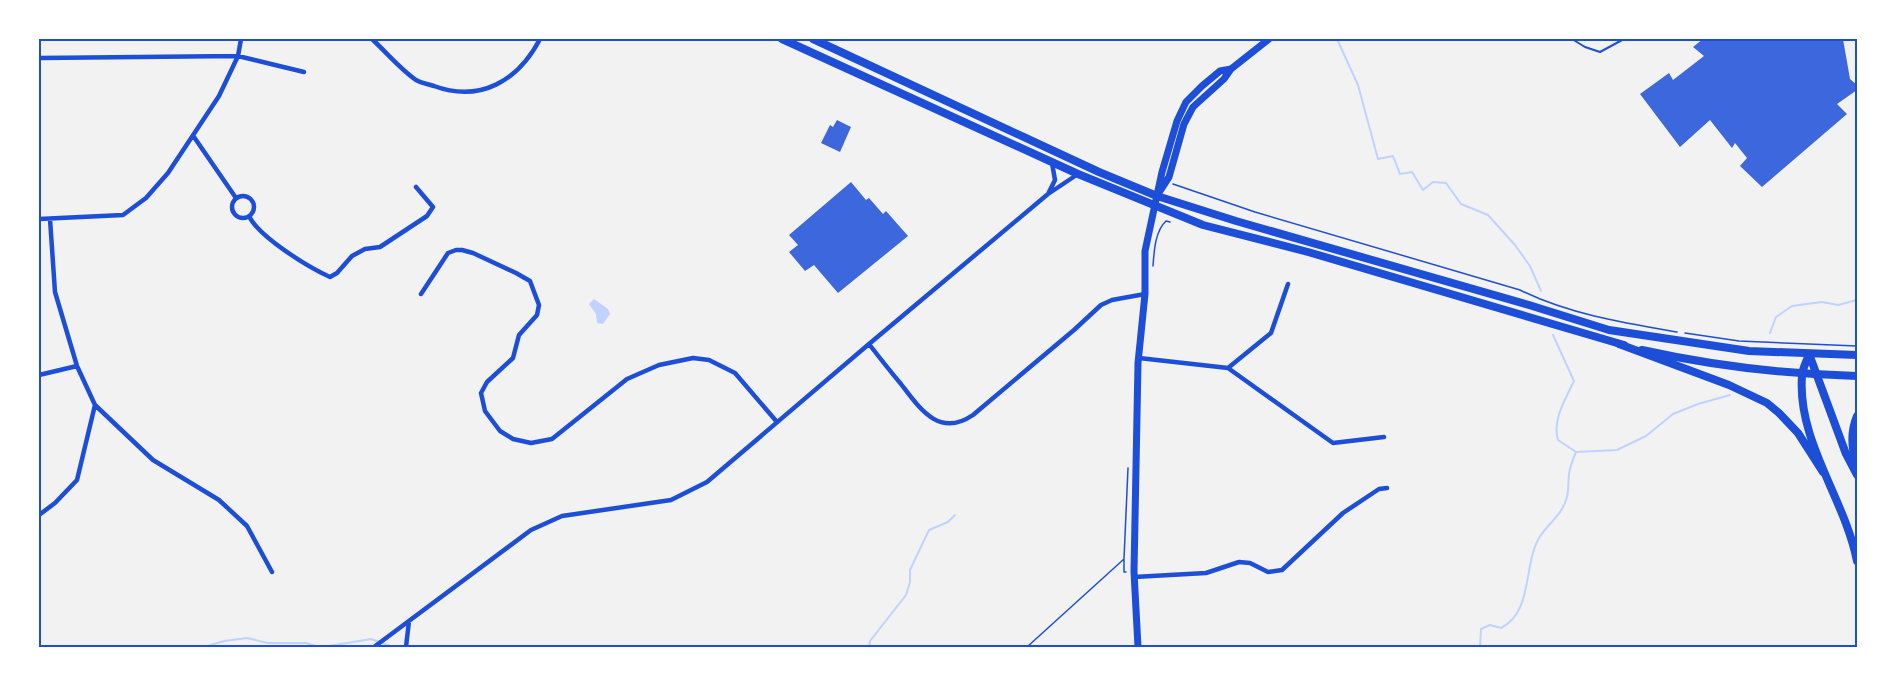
<svg xmlns="http://www.w3.org/2000/svg" width="1896" height="686" font-family="Montserrat,sans-serif">
	<rect width="100%" height="100%" fill="#f2f2f2"/>
	<path fill="#bfd3fe" d="M594,299L608,309L610,314L603,324L597,323L596,314L589,304Z"/>
	<g fill="none" stroke-linecap="round" stroke-linejoin="round">
		<path stroke="#bfd3fe" stroke-width="2" d="M1337,39L1358,85L1378,159L1393,156L1400,174L1412,172L1423,190L1433,182L1446,183L1461,204L1488,215L1515,245L1530,266L1541,291
			M1770,333L1776,317L1792,306L1822,302L1838,305L1857,300
			M1553,335L1574,381C1565,400 1552,420 1558,440L1576,452
			M1576,452L1617,450L1646,436L1673,414L1698,404L1730,395
			M204,647L224,641L247,638L268,643H306L319,647
			M323,647L371,639L393,647
			M869,647L870,641L906,595L910,582V570L929,530L948,522L955,515
			M1480,647L1481,629L1490,625L1501,628C1533,612 1523,566 1539,538C1548,523 1562,516 1567,497C1569,489 1568,481 1569,474C1570,466 1573,459 1576,452"/>
	</g>
	<path fill="#3d67dc" d="M1703,39H1843L1850,79L1857,85V90L1837,104L1847,114L1762,187L1740,166L1747,158L1735,143L1732,148L1710,120L1680,147L1640,94L1669,73L1673,80L1704,56L1693,47Z
		M837,120L851,127L840,152L821,143L830,125L833,127Z
		M851,182L866,200L869,198L883,214L886,211L908,236L838,293L814,265L805,271L789,252L798,245L789,235Z"/>
	<g fill="none" stroke-linecap="round" stroke-linejoin="round">
		<path stroke="#1d4ed8" stroke-width="1.5" d="M1173,184L1255,212L1520,290C1568,314 1624,323 1677,332
			M1153,266C1154,252 1155,231 1166,221L1170,222
			M1685,333L1739,341L1857,346
			M1126,572H1124V559L1128,468
			M1027,647L1124,559"/>
		<path stroke="#1d4ed8" stroke-width="2" d="M1572,39L1585,47L1600,52L1624,39"/>
		<path stroke="#1d4ed8" stroke-width="4.5" d="M372,39C386,52 400,69 416,80C421,83 428,84 434,86C480,103 518,81 540,39
			M39,58L238,56L304,72
			M194,137L236,198
			M1049,192L1055,180L1052,163
			M232 207a11 11 0 1 1 22 0a11 11 0 1 1-22 0Z
			M249,216C259,237 308,267 330,277L337,273L352,256L365,249L380,247L427,216L433,207L416,187
			M39,219L123,215L146,198L168,173L219,96L238,56L241,39
			M421,294L448,253L456,250H462L473,253L516,273L530,281L539,305L537,315L519,335L513,358L487,382L481,393L485,411L500,431L513,439L531,443L552,439L627,379L659,365L693,358L709,360L735,373L777,422
			M869,344C879,357 890,371 901,384C920,409 939,438 973,415L1074,330L1101,305L1112,300L1145,294
			M1139,358L1228,368L1271,333L1288,284
			M1228,368L1333,443L1384,437
			M39,375L77,366
			M95,405L153,460L219,500L247,526L272,572
			M39,515L55,503L77,480L95,405L77,366L55,292L50,219
			M1134,577L1206,573L1239,562L1250,563L1268,572L1282,570L1343,513L1379,489L1387,488
			M374,647L531,530L562,516L671,500L707,482L869,344L1048,194L1078,174
			M406,647L409,621"/>
		<path stroke="#1d4ed8" stroke-width="7" d="M1160,191L1169,177L1184,124L1193,107L1224,79L1231,69L1269,39
			M1138,647L1134,572L1138,363L1145,294V251L1162,172L1177,121L1186,102L1202,86L1220,71L1231,69"/>
		<path stroke="#1d4ed8" stroke-width="8" d="M782,39L1078,174L1203,225L1308,252L1624,345
			M813,39L1099,172L1157,196L1236,221L1529,305L1609,330L1749,351L1857,355
			M1642,350C1714,366 1782,374 1857,376"/>
		<path stroke="#1d4ed8" stroke-width="8" d="M1619,344L1729,385L1767,403L1779,413L1798,433L1823,472
			M1809,354C1807,361 1802,369 1802,376C1797,441 1845,499 1857,561
			M1809,354L1846,454L1857,475
			M1857,416C1850,432 1852,451 1857,467"/>
	</g>
	<rect width="1896" height="686" fill="none" stroke="#ffffff" stroke-width="81"/>
	<rect x="40" y="40" width="1816" height="606" fill="none" stroke="#1d4ed8" stroke-width="2"/>
</svg>
